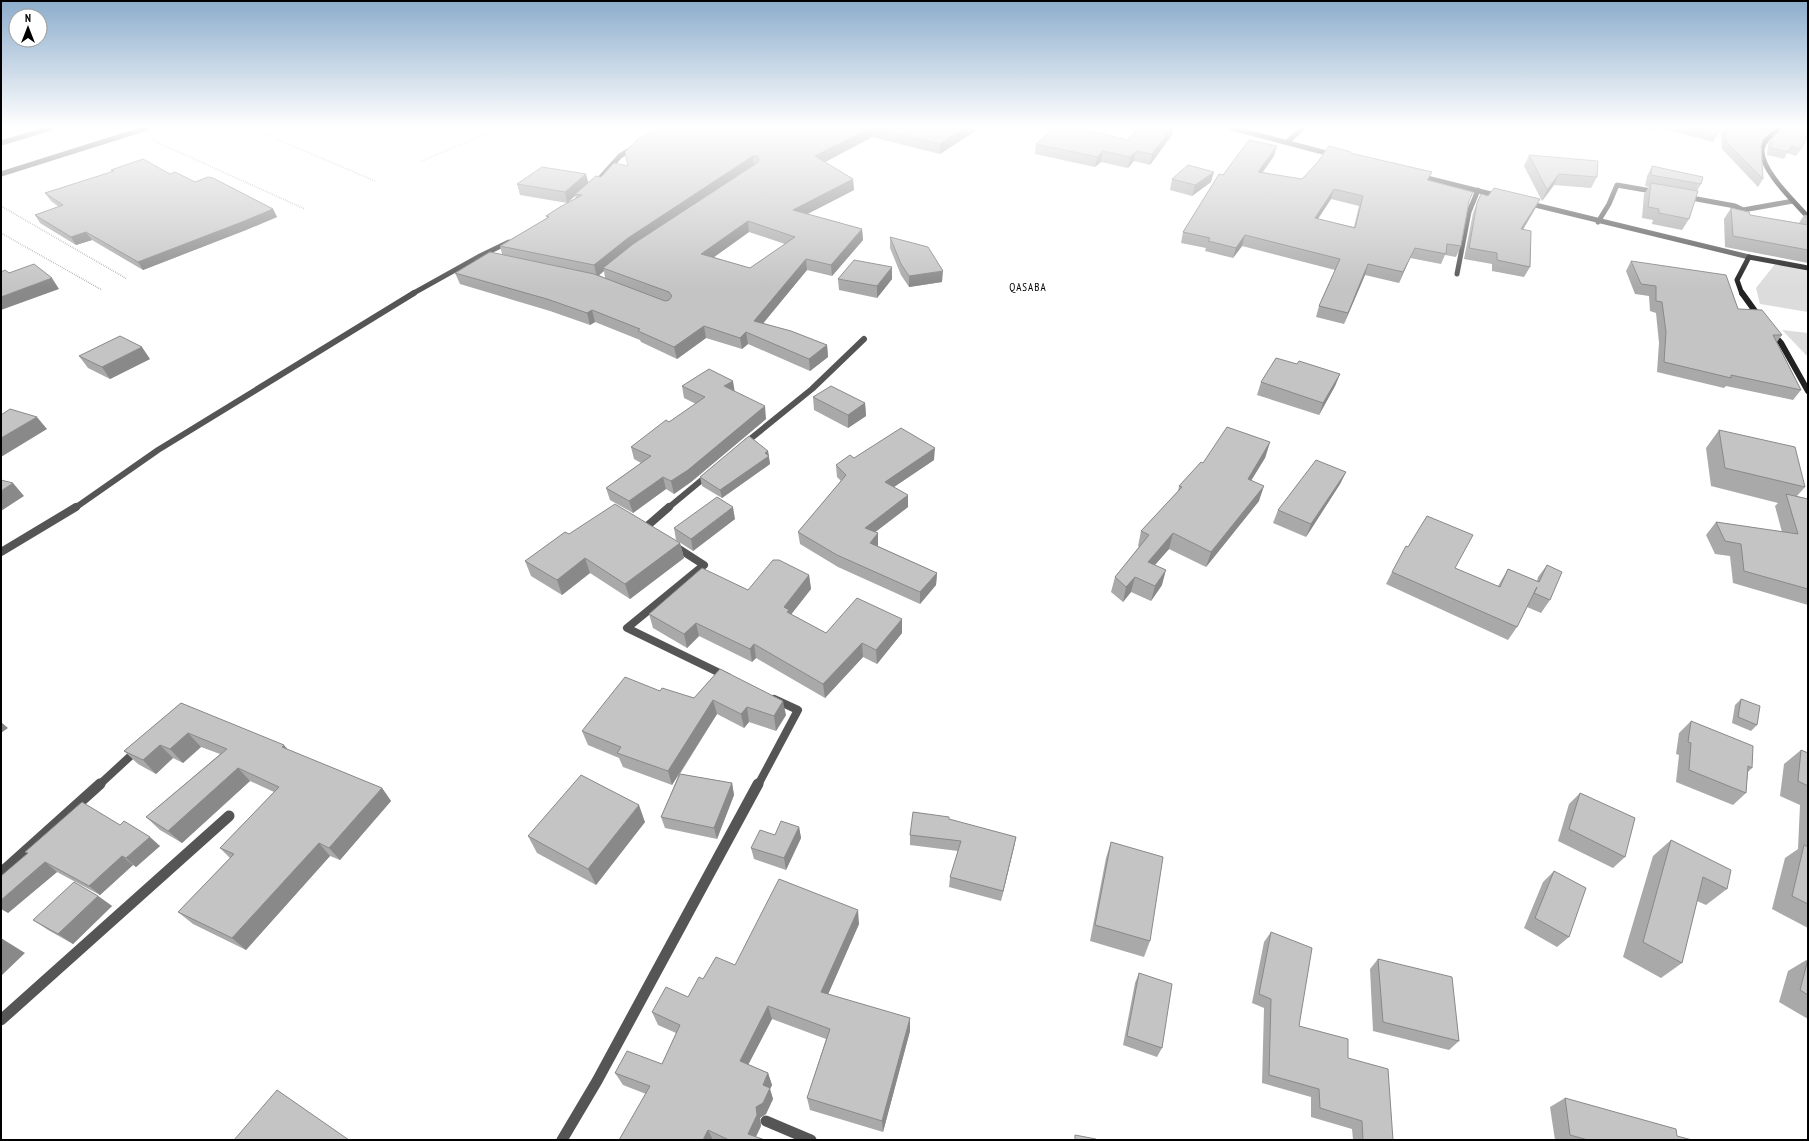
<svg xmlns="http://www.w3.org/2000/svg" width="1809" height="1141" font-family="'PT Sans Narrow',sans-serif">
	<rect width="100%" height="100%" fill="#fff"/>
	<path fill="#dcdcdc" d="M1775,264L1808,271V312L1760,304L1756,288Z
		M1782,330L1808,333V357Z"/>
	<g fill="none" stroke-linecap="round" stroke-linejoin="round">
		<path stroke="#777" stroke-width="1.5" stroke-dasharray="0.5 1.5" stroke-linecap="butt" d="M251,128L375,181
			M152,140L305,209
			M422,161L499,128
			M1,206L127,279
			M1,233L102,290"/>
		<path stroke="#555" stroke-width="5" d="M1,143L51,128
			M1,174L147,128"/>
		<path stroke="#555" stroke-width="5" d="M1232,128L1334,155
			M1287,142L1303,128
			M1419,176L1499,196
			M594,185L620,156L633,148
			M1686,197L1735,206L1743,210L1793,201
			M1527,203L1749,257
			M1598,222L1609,204L1617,185L1657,192
			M1457,274L1469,212L1478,190
			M412,294L480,256L509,242"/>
		<path stroke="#555" stroke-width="6" d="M744,444L812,389L864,339
			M75,508L158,450L414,293
			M668,508L709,474"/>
		<path stroke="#555" stroke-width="8" d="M651,531L646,527L669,507
			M673,545L704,565L627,628L728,677
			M1,552L76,507
			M99,785L137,750
			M758,785L798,710L774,699"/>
		<path stroke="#555" stroke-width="11" d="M1,873L100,784
			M1,1020L229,816
			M766,1121L811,1140
			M562,1140L597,1081L758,784"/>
		<path stroke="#222" stroke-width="5" d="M1780,128C1773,134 1764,139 1762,149C1760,170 1795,202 1808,217
			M1742,294L1737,280L1749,257L1808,268"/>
		<path stroke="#222" stroke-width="6" d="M1742,293L1760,318
			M1772,333L1781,343L1808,391"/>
	</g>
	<path fill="#a9a9a9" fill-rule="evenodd" d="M658,128H980L940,154L872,137L825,162L853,179L854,190L807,214L862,229L863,240L832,276L807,270L763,323L827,345L828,357L810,371L748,344L742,349L706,338L677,359L641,342L640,340L595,322L590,325L550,311L460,284L455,273L502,254L500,246L547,218L546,216L567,203L520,195L517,184L588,183L601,177L628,166L659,129ZM575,196L576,198L568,202ZM749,232L785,244L750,268L714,257ZM604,271L605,278L599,275Z
		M1138,128H1173L1172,135L1150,165L1134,161L1128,168L1101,162L1095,167L1035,154L1036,144L1128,140Z
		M1645,128H1659L1655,131Z
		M1661,128H1719L1717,135L1713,142Z
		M1721,128H1774L1766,134L1763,139L1761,146L1763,179L1758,187L1722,149Z
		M1772,138L1801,149L1796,156L1787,153L1784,159L1767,155L1768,144Z
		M1351,153L1432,172L1428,180L1469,201L1461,246L1456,257L1445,255L1441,264L1410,258L1399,283L1365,275L1344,324L1316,317L1319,306L1335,270L1242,246L1233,258L1205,251L1206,248L1181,243L1183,232L1223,175L1274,156L1262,172L1302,179ZM1331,199L1359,206L1354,227L1318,219Z
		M1529,155L1597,177L1591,188L1554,185L1542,201L1524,166Z
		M1652,166L1701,184L1697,191L1689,219L1682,230L1652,224L1653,220L1642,218L1644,194L1649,187L1645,186L1647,176Z
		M111,170L170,174L273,209L277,217L246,230L143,270L92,240L76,245L40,223L35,215L59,207L51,201L45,193L112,172Z
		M1172,179L1211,182L1192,196L1170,190Z
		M1481,194L1488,196L1540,199L1535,209L1523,230L1530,267L1524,277L1492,271V264L1464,259L1473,213Z
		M1731,208L1750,215L1799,223L1804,215L1808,216V263L1725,247L1724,219Z
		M890,237L942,282L909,287L901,275L890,248Z
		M1631,261L1738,309L1782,335L1777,342L1801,390L1793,400L1726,386L1724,388L1657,372L1659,343L1656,313L1650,311L1649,296L1635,294L1626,271Z
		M892,267V279L877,298L839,290L838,279Z
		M79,356L150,359L110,379L88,368Z
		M1297,364L1340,374L1335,386L1319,415L1257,395L1261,382Z
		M682,386L734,391L766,419L691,482L674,494L666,489L633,513L610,500L606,488L641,463L634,459L631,447L669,422L696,404L684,398Z
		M813,397L865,403L866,416L848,428L814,410Z
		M1719,430L1805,487L1797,496L1808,499V605L1733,583L1730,556L1715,554L1706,535L1716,522L1782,532L1775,506L1778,503L1711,486L1706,448Z
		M1270,442L1265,458L1251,480L1259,501L1206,567L1169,549L1155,565L1162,585L1151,601L1131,592L1123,602L1111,592L1115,577L1139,547L1138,546L1141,531L1178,491L1179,486L1203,463Z
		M768,451L770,464L722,498L702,486L700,477Z
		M854,458L934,460L894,487L908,507L875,532L878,533V546L937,573L936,585L920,604L838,567L800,544L798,532L841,481L837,477L836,465Z
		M1346,472L1340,484L1306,537L1273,523L1278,510Z
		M735,519L693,551L676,540L674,528Z
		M569,534L680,543L684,558L630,599L590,573L562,595L531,576L525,561Z
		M1547,565L1550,600L1541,613L1527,607L1517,627L1508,640L1386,584L1392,572L1498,586L1508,569L1537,581L1538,577Z
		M809,575L811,589L791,614L826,633L902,619V633L877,664L863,657L825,698L756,658L752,662L699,636L687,648L653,628L649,614Z
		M720,669L786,715L776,731L749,722L744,728L717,714L680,774L732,783L734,795L717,839L665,828L661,817L679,774L672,785L623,767L619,758L588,745L582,731L660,691L694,698Z
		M1741,699L1757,725L1751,731L1732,723L1735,705Z
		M181,703L288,750L382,788L391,801L340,860L330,856L246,950L193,924L178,912L230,858L220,848L274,792L250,781L182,843L160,830L146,817L220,754L201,747L183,763L173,758L156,774L138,764L124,751Z
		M1691,721L1752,768L1748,772L1746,793L1733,805L1676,782L1679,755L1676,754L1679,733Z
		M1801,750L1808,753V928L1772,909L1785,858L1798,849L1800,805L1780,796L1784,764Z
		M1580,793L1625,857L1613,868L1558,841L1569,804Z
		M949,820L1016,837L1014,847L1001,901L949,887L950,877L958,851L910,845V835Z
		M645,822L596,885L537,853L528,836Z
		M120,825L160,846L136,867L133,865L100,895L57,872L8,913L28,854L25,852Z
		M799,827L801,838L786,870L754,859L751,848L775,835Z
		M1671,840L1727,889L1706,905L1697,901L1682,963L1661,978L1623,957L1653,856Z
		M1111,842L1150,941L1144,957L1090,941L1106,858Z
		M1554,871L1569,937L1557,947L1524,928L1543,882Z
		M98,896L112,906L73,944L48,930L33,920Z
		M859,924L828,994L910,1031L883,1132L810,1110L807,1098L826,1039L772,1019L748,1064L768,1073L772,1085L770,1089L773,1099L766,1114L760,1118L761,1126L756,1137L765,1140H619L646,1094L623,1085L615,1073L662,1064L676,1033L658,1025L652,1012L688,997L703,979L735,965Z
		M1271,932L1299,1026L1348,1058L1393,1140H1353L1352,1129L1311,1117V1097L1262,1083L1264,1008L1252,1003L1264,942Z
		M1378,959L1459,1041L1449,1050L1373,1031L1370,969Z
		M1808,959V1019L1779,1002L1788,971Z
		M1139,973L1162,1048L1157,1057L1123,1045L1135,983Z
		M1565,1098L1677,1136L1692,1140H1555L1550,1107Z"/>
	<path fill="#898989" d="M870,128H871L872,137L816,167L815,156Z
		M965,128H980L940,154V144Z
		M1172,128H1173L1172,135L1150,165L1152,154Z
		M1770,128H1774L1766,134L1759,144Z
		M1277,146L1274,156L1256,182L1258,172Z
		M1103,151L1101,162L1095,167L1097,157Z
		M1136,151L1134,161L1128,168L1130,157Z
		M753,156L754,167L603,268L604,271L597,277L594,265L628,238Z
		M1214,172L1211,182L1192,196L1195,185Z
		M586,174L589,185L575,194V196L567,203L565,192Z
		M1559,174L1554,185L1542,201L1547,190Z
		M853,179L854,190L794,221L793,210Z
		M1334,189L1331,199L1311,229L1315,218Z
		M1540,199L1535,209L1516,240L1521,229Z
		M273,209L277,217L246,230L143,270L138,262Z
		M748,221L749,232L703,265L701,254Z
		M862,229L863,240L832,276L831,265Z
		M86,232L92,240L76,245L71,237Z
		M1245,235L1242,246L1233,258L1236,248Z
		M1415,248L1410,258L1399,283L1403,272Z
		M806,259L807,270L756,332L754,321Z
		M1368,264L1365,275L1344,324L1348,313Z
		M892,267V279L877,298V286Z
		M943,271L942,282L909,287V276Z
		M52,278L59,289L1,310V297Z
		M592,310L595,322L590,325L587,313Z
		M704,326L706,338L677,359L674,347Z
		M746,332L748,344L742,349L740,338Z
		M827,345L828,357L810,371L809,359Z
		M142,347L150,359L110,379L102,367Z
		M1340,374L1335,386L1319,415L1323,403Z
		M733,381L735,393L724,386Z
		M865,403L866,416L848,428V415Z
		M765,406L766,419L691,482L674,494L671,481Z
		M37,417L47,429L1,457V438Z
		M1270,442L1265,458L1243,494L1248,479Z
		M935,448L934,460L885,493V482Z
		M768,451L770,464L722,498L720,490L765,453Z
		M1346,472L1340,484L1306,537L1311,524Z
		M663,477L666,489L633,513L629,501Z
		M13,483L24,496L1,511V491Z
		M1264,486L1259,501L1206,567L1211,552Z
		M908,495V507L865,540V528Z
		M733,507L735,519L693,551L691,539Z
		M878,533V545L870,555V543Z
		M1173,533L1169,549L1144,577L1148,562Z
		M680,543L684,558L630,599L625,584Z
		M585,558L590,573L562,595L557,580Z
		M1166,570L1162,585L1151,601L1155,586Z
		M937,573L936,585L920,604V592Z
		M809,575L811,589L790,616L784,607Z
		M1135,577L1131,592L1123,602L1126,587Z
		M902,619V633L877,664L876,650Z
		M696,623L699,636L687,648L684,634Z
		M862,643L863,657L825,698L823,684Z
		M754,644L756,658L752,662L750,649Z
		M713,700L717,714L672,785L668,771Z
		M783,701L786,715L776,731L774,716Z
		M747,707L749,722L744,728L741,714Z
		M1,722L8,728L1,733Z
		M188,733L201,747L183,763L170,749Z
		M160,745L173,758L156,774L143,760Z
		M284,745L295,758L282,747Z
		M238,768L250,781L182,843L168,831Z
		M732,783L734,795L717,839L714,828Z
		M382,788L391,801L340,860L329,848Z
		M639,805L645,822L596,885L588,869Z
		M799,827L801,838L786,870L784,858Z
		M150,837L160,846L136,867L126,858Z
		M1016,837L1014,847L1001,901L1003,891Z
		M319,843L330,856L246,950L232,938Z
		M122,856L133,865L100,895L89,886Z
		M45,862L57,872L8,913L1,909V900Z
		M98,896L112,906L73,944L58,934Z
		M858,910L859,924L823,1006L821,992Z
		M1,938L25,953L1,976Z
		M768,1006L772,1019L744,1073L740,1061Z
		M910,1018V1031L883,1132L882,1121Z
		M768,1073L772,1085L770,1089L773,1099L766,1114L760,1118L761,1126L754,1140L748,1134L763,1085Z
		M708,1130L713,1140H703Z"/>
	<path fill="#c4c4c4" stroke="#898989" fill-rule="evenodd" d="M661,128H870L815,156L853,179L793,210L862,229L831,265L806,259L754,321L791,331L827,345L809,359L746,332L740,338L704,326L674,347L638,331L640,329L592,310L587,313L547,299L455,273L490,252L594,274L665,301L669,300L672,296L669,292L603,268L633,244L757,163L759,160L757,156H753L628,238L594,265L500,246L549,217L546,216L560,207L582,195L575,194L596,176L601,177L614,163L628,166L625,152L639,138L653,131ZM748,221L795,237L750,268L701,254Z
		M874,128H965L940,144Z
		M1054,128H1077L1128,140L1138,128H1172L1152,154L1136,151L1130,157L1103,151L1097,157L1036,144Z
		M1689,128H1719L1717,135Z
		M1726,128H1770L1764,137L1761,146L1763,179L1726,142Z
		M1783,128H1808V135L1801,149L1791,146L1788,152L1771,148L1772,138Z
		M1249,140L1277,146L1258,172L1302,179L1317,163L1329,146L1351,152L1350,153L1432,172L1427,180L1473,192L1469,201L1461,246L1447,244L1446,254L1415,248L1403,272L1368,264L1348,313L1319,306L1340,259L1245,235L1236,248L1208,241L1210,238L1183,232L1219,174L1223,175ZM1334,189L1363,196L1355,228L1315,218Z
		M1529,155L1598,161L1597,177L1559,174L1547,190Z
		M143,159L170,174L175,172L195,182L208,177L213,178L273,209L242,222L138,262L86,232L71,237L35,215L63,205L45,193L114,171L111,170Z
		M1188,165L1214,172L1195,185L1172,179Z
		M1652,166L1703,177L1701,184L1651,175Z
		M542,167L586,174L565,192L517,184Z
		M1651,183L1698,191L1689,219L1659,213V209L1648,207Z
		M1494,188L1540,199L1521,229L1531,231L1530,267L1497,260V253L1469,248L1477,203L1481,194L1488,196Z
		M1731,208L1749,212L1750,215L1808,225V250L1733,236Z
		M1804,215L1808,216V219Z
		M890,237L928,247L943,271L909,276L901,264Z
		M854,260L892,267L877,286L838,279Z
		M1631,261L1726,275L1738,309L1762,310L1782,335H1773L1801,390L1731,375V378L1664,362L1666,332L1662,302L1656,301V286L1641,284Z
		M34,264L52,278L1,297V272L5,270L9,273Z
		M120,336L142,347L102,367L79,356Z
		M1276,358L1297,364L1299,361L1340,374L1323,403L1261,382Z
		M709,369L733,381L724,386L765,406L688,470L671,481L663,477L629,501L606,488L651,456L631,447L666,420L669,422L705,397L682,386Z
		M831,386L865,403L848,415L813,397Z
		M10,409L37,417L1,438V415Z
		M1227,427L1270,442L1248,479L1264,486L1211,552L1173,533L1148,562L1166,570L1155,586L1135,577L1126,587L1115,577L1149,535L1141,531L1182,487L1179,486L1201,462L1203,463Z
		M901,428L935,448L885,482L908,495L865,528L878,533L870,543L937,573L920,592L837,555L798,532L846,475L836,465L850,455L854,458Z
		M1719,430L1795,447L1805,487L1725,468Z
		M749,436L768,451L765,453L769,456L720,490L700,477Z
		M1316,460L1346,472L1311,524L1278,510Z
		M1,480L13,483L1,491Z
		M1786,494L1808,499V589L1744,571L1741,544L1725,541L1716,522L1798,534Z
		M717,497L733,507L691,539L674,528Z
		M615,504L680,543L625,584L585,558L557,580L525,561L565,532L569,534Z
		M1427,516L1473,535L1455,568L1500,587L1508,569L1539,582L1547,565L1562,572L1550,600L1534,593L1537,587L1517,627L1392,572L1406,546L1408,547Z
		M773,560H779L809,575L784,607L789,610L787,612L826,633L857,598L902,619L876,650L862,643L823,684L754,644L750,649L696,623L684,634L649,614L702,568L748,590Z
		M720,669L783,701L774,716L747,707L741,714L713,700L668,771L617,753L621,747L582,731L625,677L660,691L662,688L694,698Z
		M1741,699L1760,706L1757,725L1738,717Z
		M181,703L284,745L282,747L382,788L329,848L319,843L232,938L178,912L234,854L220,848L279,787L238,768L168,831L146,817L227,749L188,733L170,749L160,745L143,760L124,751Z
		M1691,721L1753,746L1752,768L1748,766L1746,793L1689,770L1691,743L1688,742Z
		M1801,750L1808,753V786L1798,781Z
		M680,774L732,783L714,828L661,817Z
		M581,775L639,805L588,869L528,836Z
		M1580,793L1635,818L1625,857L1569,829Z
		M82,802L120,825L124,821L150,837L126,858L122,856L89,886L45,862L1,900V876L28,853L25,852Z
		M913,812L949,817V819L1016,837L1003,891L950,877L961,841L910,835Z
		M781,821L799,827L784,858L751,848L760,830L775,835Z
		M1671,840L1731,870L1727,889L1703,877L1682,963L1643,942Z
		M1111,842L1163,857L1150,941L1095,925Z
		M1804,845L1808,847V904L1792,896Z
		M1554,871L1586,888L1569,937L1535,918Z
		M779,879L858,910L821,992L910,1018L882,1121L807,1098L830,1029L768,1006L740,1061L768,1073L763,1085L770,1088L763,1103L756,1107L757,1115L748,1134L765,1140H729L708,1130L703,1140H619L650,1086L615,1073L627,1051L662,1064L680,1025L652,1012L666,987L688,997L699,977L703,979L716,957L735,965Z
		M74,882L98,896L58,934L33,920Z
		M1271,932L1312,948L1299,1026L1348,1039V1058L1388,1069L1393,1140H1363L1362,1121L1320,1108L1319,1089L1269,1075L1271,999L1259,994Z
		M1378,959L1452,977L1459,1041L1383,1022Z
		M1808,959V995L1800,990Z
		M1139,973L1172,984L1162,1048L1127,1036Z
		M277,1090L349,1140H234Z
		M1565,1098L1676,1129L1677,1136L1692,1140H1588L1570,1135Z
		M1075,1135L1096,1139V1140H1075Z"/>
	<linearGradient id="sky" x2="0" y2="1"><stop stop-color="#8cadcc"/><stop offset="0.44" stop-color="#fff"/><stop offset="1" stop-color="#fff" stop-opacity="0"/></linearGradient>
	<rect width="1809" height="288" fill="url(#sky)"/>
	<g text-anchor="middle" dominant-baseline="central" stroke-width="4" stroke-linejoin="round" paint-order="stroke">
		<g font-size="11" letter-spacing="1" fill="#000" stroke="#fff">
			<text x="1028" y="287">QASABA</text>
		</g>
	</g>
	<rect width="1809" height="1141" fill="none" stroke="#000000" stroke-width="4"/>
	<g transform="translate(28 28)"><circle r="19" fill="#ffffff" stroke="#999999"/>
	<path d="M0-3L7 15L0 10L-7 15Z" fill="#000000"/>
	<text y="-6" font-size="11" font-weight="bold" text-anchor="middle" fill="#000000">N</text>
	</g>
</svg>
